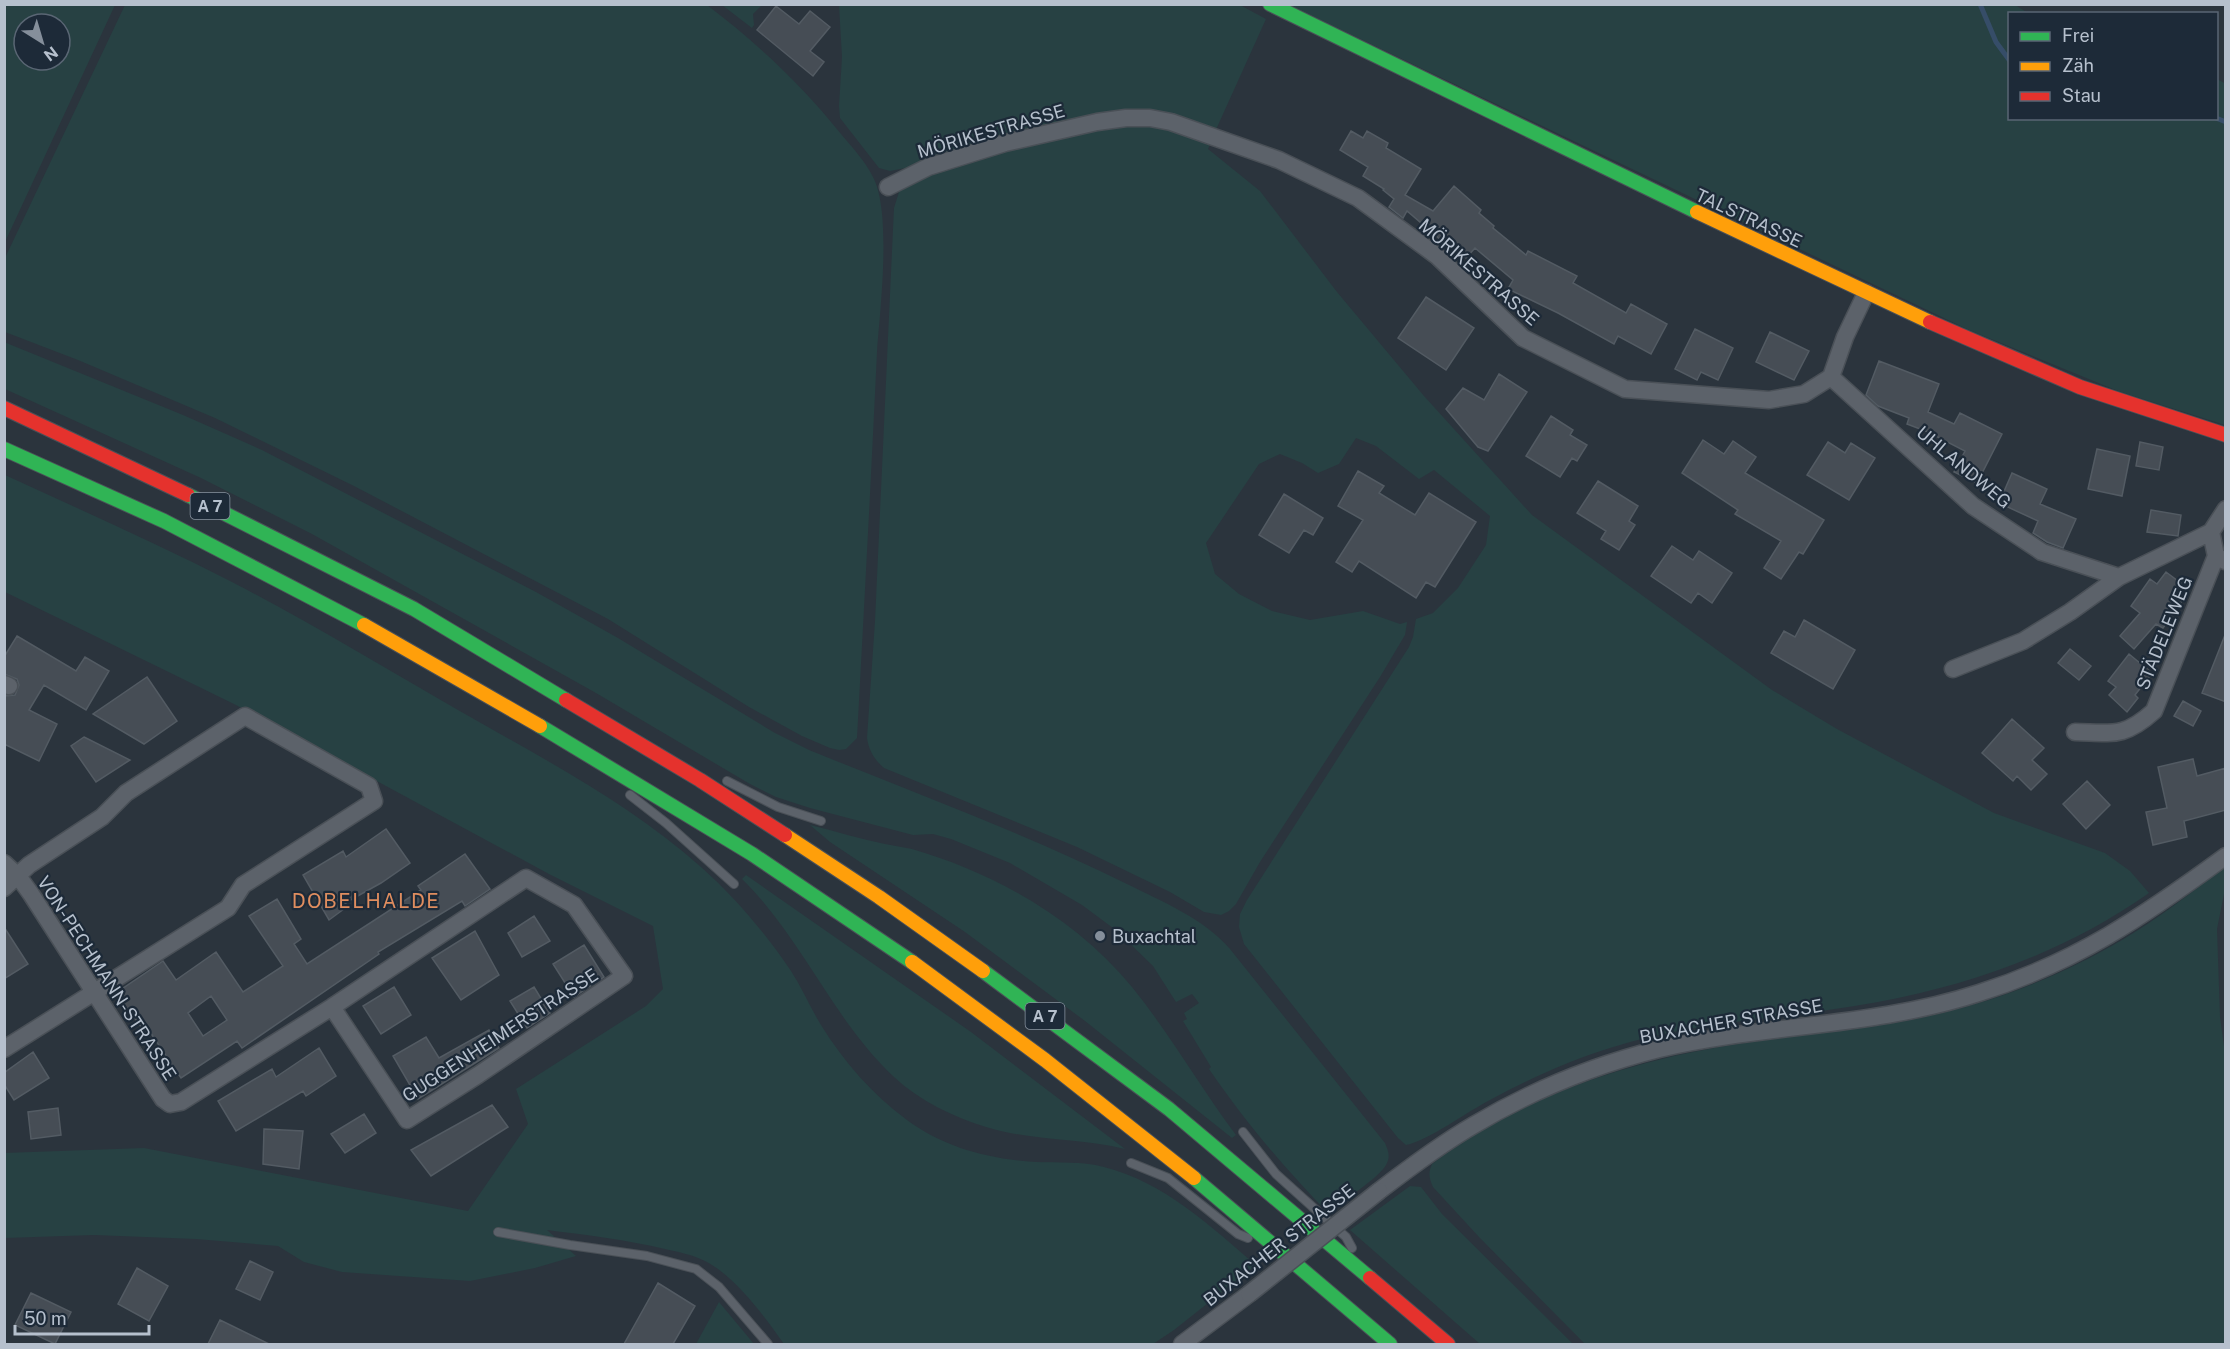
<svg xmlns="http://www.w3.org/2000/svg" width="2230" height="1349" font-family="'Public Sans',sans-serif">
	<rect width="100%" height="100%" fill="#2b343d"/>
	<path fill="#274143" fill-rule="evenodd" d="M5,4L115,5L5,242L4,5ZM24,24H60V60H24Z
		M1238,4L1266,19L1214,134L1163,117L890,171L879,168L840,118L839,106L842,57L839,5Z
		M125,5H707C757,43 801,84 841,134C852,147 865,161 873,177C892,213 880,310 877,352C871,481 864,609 857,738L846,749L839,750L830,748L802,736L749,707L608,619L354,486L215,418L78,360L5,332V258Z
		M722,5H762L753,14L754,25L752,28Z
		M1289,5H2015L2028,13L2010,14V118H2216L2217,79L2226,84L2225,425L2118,391L1969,330Z
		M1150,122L1212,140L1208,149L1260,191L1337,292L1424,396L1532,515L1772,690L1837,729L1994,813L2105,853L2130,871L2149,893C2068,950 1976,984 1878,1002C1789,1019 1698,1020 1610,1048C1569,1061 1528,1079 1490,1100C1468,1111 1428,1141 1406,1145L1398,1138L1244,944L1239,927L1240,914L1247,900L1409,647L1413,637L1416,619L1433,613L1458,588L1486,545L1490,516L1434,470L1419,479L1376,446L1356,438L1339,464L1318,473L1302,463L1280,454L1259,464L1206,543L1215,574L1239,594L1272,611L1310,620L1363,611L1400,624L1407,622L1405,635L1380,677L1260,862L1236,904L1229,911L1221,915L1204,912L1170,892L1077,847L884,768C874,759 869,751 867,738L875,621L893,229L894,208L899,192L906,185L932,171L1090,128Z
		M4,342L183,415L262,450L536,592L618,638L775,733L809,750C915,793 1024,833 1127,884C1163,902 1203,918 1230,949L1385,1143C1388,1150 1391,1157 1386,1165C1378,1179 1342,1201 1327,1212C1282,1165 1246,1123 1209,1069L1211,1067L1183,1021L1187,1019L1184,1013L1199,1003L1192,994L1176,1002L1153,966L1117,931L1082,905L1010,863L951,839L933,834L913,835L810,808L776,797L750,784L596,693L312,534L201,478L5,389Z
		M5,475C81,510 158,544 232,582C309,622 383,667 458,710C542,758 629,803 701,867C735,897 766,934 791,971C802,988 810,1007 821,1025C844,1062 872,1094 907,1120C945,1148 989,1159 1036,1162C1059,1163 1081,1161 1104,1167C1164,1182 1210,1226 1256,1265L1174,1330L1153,1344H784C765,1317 735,1276 705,1261C693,1255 679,1252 665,1249C627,1240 587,1235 547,1230L576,1256L535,1268L470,1281L342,1272L304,1262L278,1246L196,1239L94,1235L5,1238L4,1153L144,1148L468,1211L528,1124L516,1089L646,1006L663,989L653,926L549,874L236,705L5,592Z
		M810,825C835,831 860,839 885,844C894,846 903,847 912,849C995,873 1076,919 1132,987C1170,1034 1200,1087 1236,1135L1232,1138L1085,1021L965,932L830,842Z
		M2225,867V889L2217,929L2220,1017L2226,1061L2225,1344H1585L1479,1237L1433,1187C1429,1178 1428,1173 1432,1164C1523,1095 1634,1059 1745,1043C1811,1033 1878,1029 1942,1013C2005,998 2066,973 2122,940C2158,919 2192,892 2225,867Z
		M746,875L971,1032L1125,1149C1079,1138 1031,1141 986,1127C953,1117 920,1101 894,1077C833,1020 802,938 742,879Z
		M1410,1186L1421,1187L1442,1214L1573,1344H1480L1350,1230Z
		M719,1302L754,1344H696Z"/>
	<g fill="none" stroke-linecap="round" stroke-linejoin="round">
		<path stroke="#364d68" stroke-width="5" d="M1980,4L1996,42L2010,61
			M2216,118L2226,122"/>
	</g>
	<path fill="#464d55" stroke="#535b63" stroke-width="1.5" fill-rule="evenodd" d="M776,6L799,24L810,11L830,27L810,51L824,62L813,76L757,30Z
		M1351,131L1363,138L1367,131L1388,143L1386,148L1421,169L1405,195L1433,211L1454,186L1481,210L1479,213L1494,226L1493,228L1526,255L1528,251L1577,276L1573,283L1626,313L1631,304L1667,324L1651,354L1618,336L1614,344L1558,313L1508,289L1513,280L1475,248L1466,258L1451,245L1449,247L1407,211L1403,218L1389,207L1394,199L1383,190L1384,189L1363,176L1368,167L1340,150Z
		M1426,297L1474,328L1446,370L1398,338Z
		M1695,329L1733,348L1718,380L1701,372L1697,380L1675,369Z
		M1770,332L1809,351L1794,380L1756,362Z
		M1879,361L1939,384L1928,412L1954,424L1960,413L2002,434L1977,483L1954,472L1965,451L1928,432L1907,424L1909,418L1878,406L1866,395Z
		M1499,374L1527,392L1488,451L1478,447L1446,409L1463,388L1484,400Z
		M1551,416L1573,430L1570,435L1587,445L1577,461L1572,458L1560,477L1526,456Z
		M1703,440L1724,454L1733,441L1756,457L1745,473L1824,520L1803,554L1799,552L1781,579L1764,568L1781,541L1735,514L1738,510L1682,473Z
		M1828,442L1845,453L1851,443L1875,458L1849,500L1807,475Z
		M2140,442L2163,447L2159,470L2136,466Z
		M2097,449L2130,456L2122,496L2088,489Z
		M1358,471L1384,486L1379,493L1415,515L1429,493L1476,522L1435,587L1426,582L1416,598L1359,561L1352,572L1336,562L1363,520L1338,506Z
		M2012,473L2047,489L2040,504L2076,519L2063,548L2047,542L2033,533L2038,521L1999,503Z
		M1598,481L1638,506L1629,521L1635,525L1619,550L1601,539L1606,531L1577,513Z
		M1284,494L1323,518L1313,535L1304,530L1289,553L1259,535Z
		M2151,510L2181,515L2178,536L2147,532Z
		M1672,546L1693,560L1699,551L1732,573L1712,603L1698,593L1691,603L1651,576Z
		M2166,572L2186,587L2177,598L2182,601L2163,628L2156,624L2134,649L2120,636L2140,613L2131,606L2150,579L2157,584Z
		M1804,620L1855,650L1833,689L1771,653L1784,631L1795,637Z
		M2225,635H2226V702L2202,693Z
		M17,636L76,671L85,657L109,671L86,710L44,685L29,710L57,724L39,761L4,744V696L15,695L19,685L17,679L4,674V657Z
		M2070,649L2091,666L2079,680L2058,663Z
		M2129,654L2152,673L2135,695L2138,698L2127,712L2109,695L2116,687L2108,681Z
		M147,677L177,721L144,744L93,714Z
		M2183,701L2201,711L2193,726L2174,716Z
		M2012,719L2044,748L2032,760L2047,774L2031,790L2017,776L2013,781L1982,753Z
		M84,737L130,760L96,782L71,746Z
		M2193,759L2197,776L2226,768V810L2184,821L2187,837L2153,845L2146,812L2167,808L2158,767Z
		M2087,781L2110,805L2086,829L2063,804Z
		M386,829L410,863L381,883L345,903L348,906L329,920L303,875L343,851L346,857Z
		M465,854L490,889L465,906L462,901L378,952L379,954L242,1048L237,1041L181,1078L148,1029L145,1032L116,993L163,961L176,980L216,952L243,992L283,966L249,916L277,899L301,939L294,944L307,964L421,890L418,886ZM211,996L227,1020L203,1036L188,1013Z
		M534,916L550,941L522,957L508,933Z
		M4,927L28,964L4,979Z
		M475,931L499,975L461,1000L432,958Z
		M584,945L604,977L574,997L553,964Z
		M394,987L411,1015L381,1034L363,1006Z
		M534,987L550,1013L527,1028L510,1001Z
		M489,1030L499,1048L418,1099L393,1056L426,1037L439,1058Z
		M319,1048L336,1076L306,1096L303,1091L236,1131L218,1101L272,1069L276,1077Z
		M33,1052L49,1078L14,1100L4,1084V1073Z
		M492,1105L508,1127L431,1176L411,1150Z
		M58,1108L61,1135L31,1139L28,1112Z
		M364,1114L376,1133L345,1153L331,1134Z
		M264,1129L303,1131L299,1169L263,1164Z
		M250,1261L273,1272L260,1300L236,1289Z
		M137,1268L168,1286L149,1321L118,1304Z
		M658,1283L695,1306L673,1344H624Z
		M31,1293L71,1312L55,1344L15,1325Z
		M220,1320L269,1344H208Z"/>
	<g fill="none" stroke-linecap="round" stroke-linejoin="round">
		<g stroke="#4a5057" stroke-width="10">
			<path id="lane" d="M727,781L778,807L821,821
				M630,795L666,823L734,884
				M1243,1132L1276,1174L1346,1237L1352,1248
				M1131,1163L1168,1178L1238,1234L1248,1238
				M498,1232L570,1245L647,1256L696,1269L719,1287L768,1344"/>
		</g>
		<g stroke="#4a5057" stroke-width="19">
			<path id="street" d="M888,187L928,167L1005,143L1097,122L1126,118H1150L1171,122L1279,160L1358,198L1437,256L1523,338L1625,389L1769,400L1804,394L1831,377L1845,337L1866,293
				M1831,377L1973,506L2042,552L2119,577
				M2225,561L2216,556L2211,532L2226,509
				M1953,669L2023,641L2070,612L2119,577L2211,532
				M4,684L9,686
				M2075,732C2113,733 2124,738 2154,711L2216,556
				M4,863L18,876L31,894L163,1099L170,1104L181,1102L332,1007L526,878L574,905L624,976L478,1075L407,1120L332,1007
				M4,888L29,865L102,817L126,793L245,716L369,786L374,801L243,885L228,908L4,1049
				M1379,1191C1409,1168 1441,1144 1474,1125C1531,1091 1595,1065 1659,1049C1765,1024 1875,1027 1979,993C2077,962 2144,916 2226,856
				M1182,1344L1249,1294"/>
		</g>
		<g stroke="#4a5057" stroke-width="16">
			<path id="fast" d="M1270,4L1697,212
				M4,449L164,521L364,625
				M188,495L414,609L566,700
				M540,726L752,854L912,962
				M983,971L1169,1109L1370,1278
				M1194,1178L1390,1344"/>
		</g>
		<g stroke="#4a5057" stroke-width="16">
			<path id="slow" d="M1697,212L1930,322
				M364,625L540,726
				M785,835L879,897L983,971
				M912,962L1045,1060L1194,1178"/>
		</g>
		<g stroke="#4a5057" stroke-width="16">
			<path id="jam" d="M1930,322L2080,387L2226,435
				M4,408L188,495
				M566,700L700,780L785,835
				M1370,1278L1448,1344"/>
		</g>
		<use href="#lane" stroke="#5c626a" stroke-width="8"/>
		<use href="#street" stroke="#5c626a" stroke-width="16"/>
		<use href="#fast" stroke="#30b455" stroke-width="14"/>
		<use href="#slow" stroke="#ff9f0a" stroke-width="14"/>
		<use href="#jam" stroke="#e5322d" stroke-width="14"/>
		<g stroke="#4a5057" stroke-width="19" stroke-linecap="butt">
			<path id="street-bridge" d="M1249,1294L1379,1191"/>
		</g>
		<use href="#street-bridge" stroke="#5c626a" stroke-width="16"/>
	</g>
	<circle fill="#858f9b" stroke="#1d2a38" stroke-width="2" cx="1100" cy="936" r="6"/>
	<g text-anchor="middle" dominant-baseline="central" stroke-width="4.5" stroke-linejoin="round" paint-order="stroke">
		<g fill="#1d2a38" stroke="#8893a0" stroke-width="1.5">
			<rect x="190.5" y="493" width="39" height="26" rx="4.5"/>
			<rect x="1025.5" y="1003" width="39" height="26" rx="4.5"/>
		</g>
		<g font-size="16" font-weight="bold" fill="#b6c0cd">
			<text x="210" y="506">A 7</text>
			<text x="1045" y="1016">A 7</text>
		</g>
		<g font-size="18" fill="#b6c0cd" stroke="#1d2a38">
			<text transform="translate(991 131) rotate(-16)">MÖRIKESTRASSE</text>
			<text transform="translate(1749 218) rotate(25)">TALSTRASSE</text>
			<text transform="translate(1479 272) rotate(41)">MÖRIKESTRASSE</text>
			<text transform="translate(1964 467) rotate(40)">UHLANDWEG</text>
			<text transform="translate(2164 633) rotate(-68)">STÄDELEWEG</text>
			<text transform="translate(107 978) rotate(57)">VON-PECHMANN-STRASSE</text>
			<text transform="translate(1731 1021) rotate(-10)">BUXACHER STRASSE</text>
			<text transform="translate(500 1035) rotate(-33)">GUGGENHEIMERSTRASSE</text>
			<text transform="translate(1279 1245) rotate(-38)">BUXACHER STRASSE</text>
		</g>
		<g font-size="18" fill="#b6c0cd" stroke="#1d2a38" text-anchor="start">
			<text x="1112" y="936">Buxachtal</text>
		</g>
		<g font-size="20" letter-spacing="1.5" fill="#df8d5f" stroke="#1d2a38">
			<text x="366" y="901">DOBELHALDE</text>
		</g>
	</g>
	<rect width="2230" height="1349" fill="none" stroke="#b6c0cd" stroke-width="12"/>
	<rect x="2008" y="12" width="210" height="108" fill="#1d2a38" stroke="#5a6674" stroke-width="1.5"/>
	<rect x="2020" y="32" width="30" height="9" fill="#30b455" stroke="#5a6674" stroke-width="1.5"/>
	<text x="2062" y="42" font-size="18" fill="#b6c0cd">Frei</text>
	<rect x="2020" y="62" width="30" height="9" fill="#ff9f0a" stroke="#5a6674" stroke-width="1.5"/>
	<text x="2062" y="72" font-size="18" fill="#b6c0cd">Zäh</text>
	<rect x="2020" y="92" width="30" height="9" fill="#e5322d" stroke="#5a6674" stroke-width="1.5"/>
	<text x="2062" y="102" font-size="18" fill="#b6c0cd">Stau</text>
	<g transform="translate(42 42) rotate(143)"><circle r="28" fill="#1d2a38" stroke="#5a6674" stroke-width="1.5"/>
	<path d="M0-4.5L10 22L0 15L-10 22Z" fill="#858f9b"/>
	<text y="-9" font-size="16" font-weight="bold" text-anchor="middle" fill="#b6c0cd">N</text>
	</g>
	<path d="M15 1325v9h134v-9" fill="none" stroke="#b6c0cd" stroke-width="3"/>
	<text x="24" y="1325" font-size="18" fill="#b6c0cd" stroke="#1d2a38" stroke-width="4.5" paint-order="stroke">50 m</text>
</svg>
